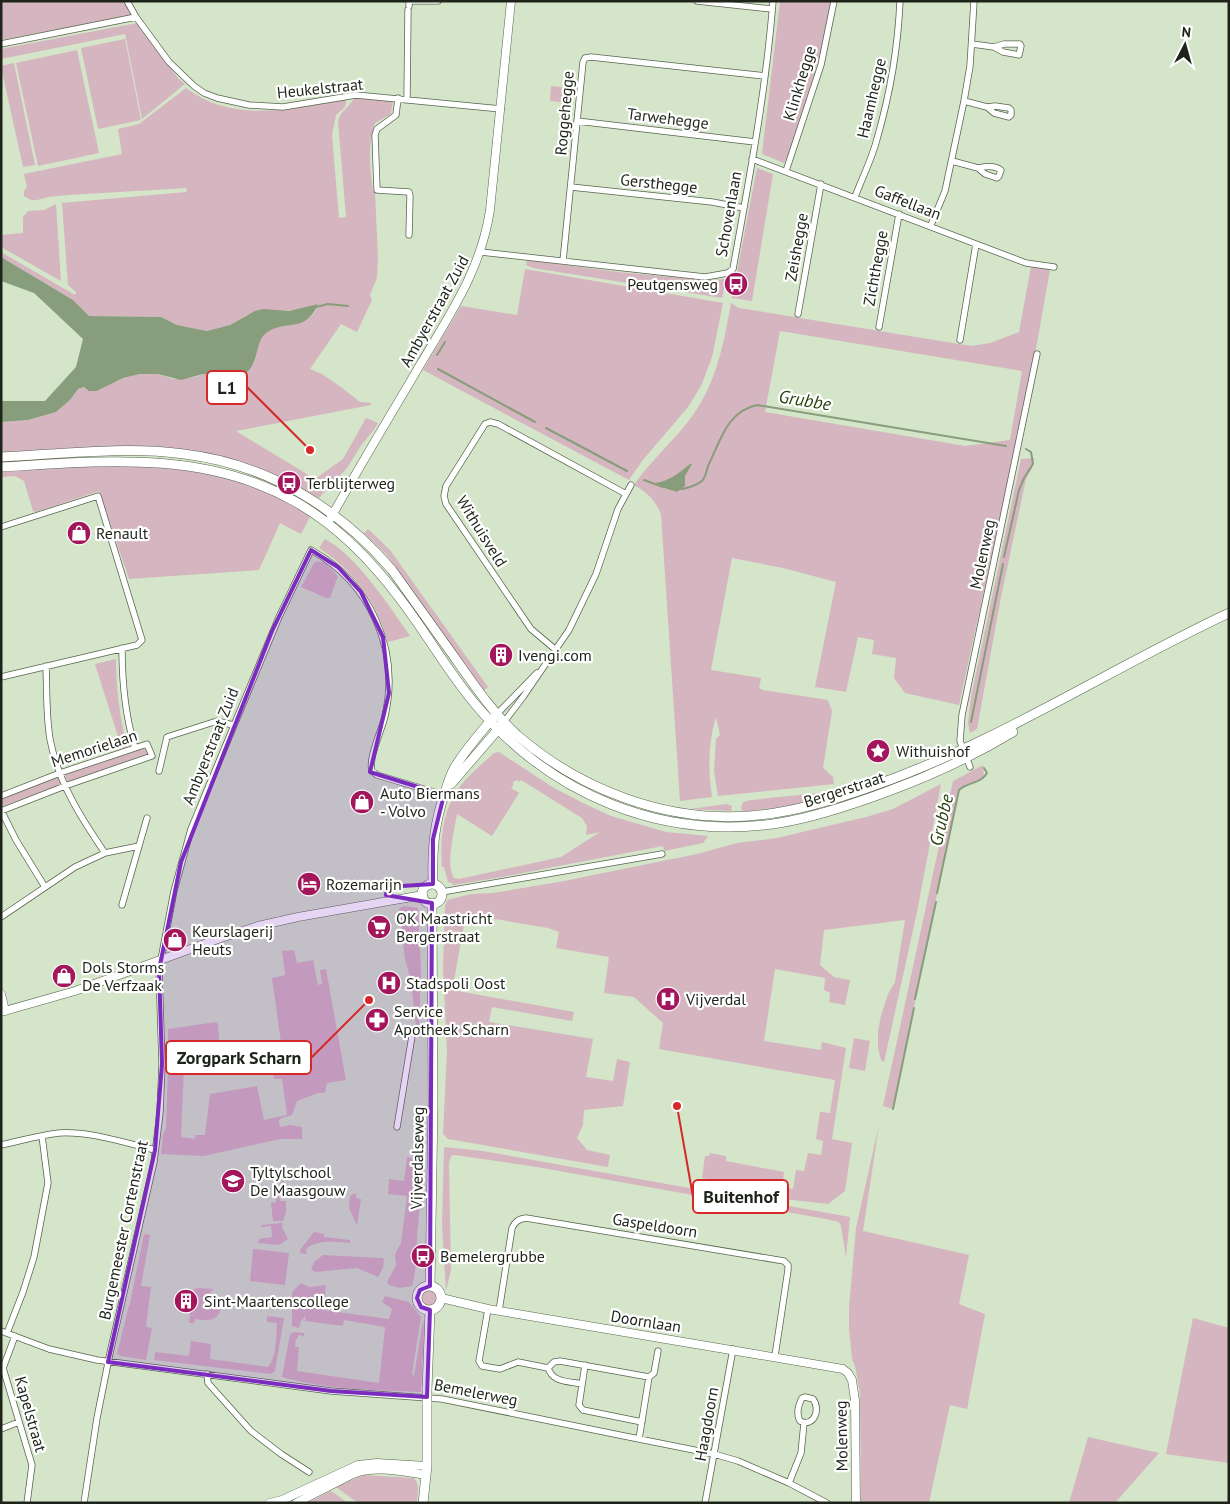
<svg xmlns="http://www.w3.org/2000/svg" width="1230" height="1504" font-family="'PT Sans',sans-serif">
	<rect width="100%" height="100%" fill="#d4e5c9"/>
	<path fill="#d5b5bf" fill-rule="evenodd" d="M1,1H124L131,16L1,40Z
		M780,1H831L824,41L794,143L789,155L784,163L762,154Z
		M137,23L178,78L185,84L142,119L125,34L1,59V49Z
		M125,39L141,120L98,129L81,48Z
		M77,50L99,153L38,166L16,63Z
		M14,63L35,165L23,167L1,67V66Z
		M551,86L570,88L569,103L550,101Z
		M186,88C236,125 291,108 346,98V104L344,108L336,115L332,135L339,218L346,217L338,121C340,112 350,106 355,97L393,100L391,114L375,123C367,146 370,168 373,192H375L378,258L377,278L370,295L372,300L357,332L341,324L310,369L322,374L341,387L360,402L371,403V405L236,431L315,479L343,459L366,418L378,423L373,431L362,444L347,468L319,498L288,481L286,483L195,453L1,454V422L28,420L56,412L70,400L78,389L84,387L97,391L123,378L140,374H158L173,379L195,377L203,374L230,377L254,363C257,355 258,343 262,336C276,318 310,334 318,304L302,309L247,315L230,325L207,331L177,325L161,317L89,316L73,300L1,257V252L75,295L76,292L68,285L62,203L186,192L187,188L68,195L49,197L37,200H31L24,196V191L27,187L24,174L122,154L118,129L139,124Z
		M757,168L773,174L752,301L732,298Z
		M56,204L61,281L1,247V235L23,233V217L28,211L44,210Z
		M527,260L618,272L703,280L726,279L722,298L533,268L526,265Z
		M1031,266L1050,270L1032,371L959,705L905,693L894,678L896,658L872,654L874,640L858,637L846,692L815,687L836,582L783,568L732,558L711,670L761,678L759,688L763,690L828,700L832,711L823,768L833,777L834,784L718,796L714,771L716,739L720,735L716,717C708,744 708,770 712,797L680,801L661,514C655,500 647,492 634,485C651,460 675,440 693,415C717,381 724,342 731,303L739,308L971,346L990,343L1019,332ZM780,331L1022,371L1010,440L965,446L765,412ZM690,464L685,476V486L677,492L664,488L656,483C670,481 680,473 690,464Z
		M525,269L723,303L712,357L701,386L688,407L642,461L629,480L423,370L461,306L517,315Z
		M1034,458L1032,468L1026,479L1001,597L977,729L970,733L968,723L971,697L1021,459Z
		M135,464L216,473L273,494L311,515L301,534L280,523L259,570L129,579L99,491L36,512L33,511L24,481L15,476L1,477V469Z
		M368,529L390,550L488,687L483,691L386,554L364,533Z
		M325,539C356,555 390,607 410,636L388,642C377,603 353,570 319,548Z
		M318,561L325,563L338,576L330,598H326L301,587L314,563Z
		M116,659C116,690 120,717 127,747L122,749L95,664Z
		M143,748L147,751V755L68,783L65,774Z
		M499,752L554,788L583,803L611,816L666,832L708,836L703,843L664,851L663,846L502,877L453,885L452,883L448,882L444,867H442C440,842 442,815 456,792C465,778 481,765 494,753ZM517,780L519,782L521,780L582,818L587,826L586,835L600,832L561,857L459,879L454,878C445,866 455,828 457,814L492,836L519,793L511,788L513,786V782Z
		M983,765L984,779L967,785L958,792L893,1109L883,1106L953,781Z
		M58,776L61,785L3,808L1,798Z
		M941,784L917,912L884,1062L881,1060L878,1048V1031L881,1016L888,994L895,982L905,920L824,930L820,965L834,977L850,980L845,1005L829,1002L830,993L824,990L825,978L775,969L764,1041L821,1050L822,1042L846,1048L832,1139L852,1143L845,1191L828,1204L775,1198L776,1191L702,1178L705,1156H709L710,1153L726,1156V1161L784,1172L782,1187L793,1189L796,1170L804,1171L808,1153L821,1155L823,1141L816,1139L820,1112L830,1113L835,1080L659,1049L663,1023L634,997L604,993L609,957L556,948L559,932L548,928L466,914L453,986L458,991L574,1012L572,1021L492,1007L489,1022L593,1039L586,1077L613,1081L617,1059L630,1062L623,1106L584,1110L583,1125L577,1138L587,1150L610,1155L608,1167L448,1139L443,1134L447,1052L443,968L445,906L447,900L471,894L493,893L564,881L697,854L737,843L777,838L866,817L893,809Z
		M829,792L830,796L792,806L749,811H743L741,808L743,802L751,800Z
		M727,804L732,806L731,811L690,809Z
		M404,906L418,908L421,970L419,1026L416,1027L411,981L405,959L399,908Z
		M294,950L297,963L313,960L318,985L322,984L320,970L326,969L346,1080L327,1083L325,1093H318L297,1101L292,1115L281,1118L279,1121L280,1127L290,1125L302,1127V1139H280L204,1156L161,1154L163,1134L166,1129L168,1067L184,1068L181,1137L195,1139V1135H205L210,1094L257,1086L264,1120L287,1115L282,1079H274L270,1053H272L276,1059L283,1057L272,978L285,975L282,951Z
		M216,1022L218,1024L220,1050L219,1054L215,1055L209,1048L168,1054V1029Z
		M854,1038L870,1041L865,1071L849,1068Z
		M879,1125L863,1231L969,1255L959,1304L985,1314L967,1409L950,1405L929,1503H861L860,1393L855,1366L852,1359L849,1328V1307L856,1228Z
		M444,1147L483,1151L850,1217L846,1257L841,1226L839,1222L826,1219L537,1167L455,1155L451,1156L449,1163L451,1270L446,1291L442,1225Z
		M413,1154L421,1155C421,1182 420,1209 417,1236C416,1253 417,1270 412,1286L400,1288L389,1285L387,1282L396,1265L395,1254L401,1243L407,1196L388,1194L389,1179L404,1181L407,1157L412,1158Z
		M284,1181L285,1189L278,1191L280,1201H286V1212L283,1221H273L271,1203L276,1202L275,1188L281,1187V1182Z
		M356,1193V1198L361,1199L357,1225L349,1208L350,1196Z
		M283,1223L282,1227L288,1239L279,1245L258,1243L259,1239L272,1237L271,1226L261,1227V1225Z
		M314,1232L324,1234V1237L350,1240V1243C336,1242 317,1239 306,1249L307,1254L300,1253V1250Z
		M144,1234L150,1235L141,1286L151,1287L146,1327L152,1328L146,1360L121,1356L117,1354L129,1305L131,1304L130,1303Z
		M253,1249L289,1253L285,1285L250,1281Z
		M323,1255L382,1258L384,1259L383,1268L378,1277L357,1268L316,1272L311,1270L314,1262Z
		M301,1283L309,1287L326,1285L323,1310L389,1319L392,1309L382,1302L385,1296L409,1302L421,1317L412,1374L414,1376L423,1320L424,1331L421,1392C376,1390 326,1390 282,1377L290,1334L294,1332L304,1333V1336L298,1335V1339H296L295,1347H299L297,1371L379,1383L385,1327L344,1320L343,1326L305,1321L306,1316L301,1321L299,1328L292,1326V1292Z
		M198,1288L213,1289L210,1293V1297L214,1301L223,1302C219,1320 213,1322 195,1319L194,1323H189L193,1290Z
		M420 1298a9 9 0 1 1 18 0a9 9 0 1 1-18 0Z
		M267,1316L284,1318L275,1371L271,1374L154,1360L155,1352L189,1356L191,1341L211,1344L210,1359L268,1367C277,1357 276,1336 277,1323L267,1322Z
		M1193,1318L1229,1328V1463L1166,1454Z
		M1088,1437L1159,1453L1115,1503H1069Z
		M364,1475L413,1478C421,1483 417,1494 417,1503H358L336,1487Z
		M331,1491L348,1503H307Z"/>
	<path fill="#889d7b" d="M1,257L73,300L89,316L161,317L177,325L207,331L230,325L255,311L263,309L289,311L318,304C306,334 285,319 266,333C255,341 260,362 245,374L230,377L203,374L181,380L158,374H140L123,378L97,391H89L84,387L78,389L70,400L56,412L28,420L1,422V401H45L76,367L83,339L34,293L1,281Z
		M690,464H692L685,476V486L677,492L664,488L655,483C669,481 679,473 690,464Z"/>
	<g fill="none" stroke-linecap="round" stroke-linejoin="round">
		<path stroke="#889d7b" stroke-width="2" d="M316,307L328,304L348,306
			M437,355L445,342
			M438,369L535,422
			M546,428L627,471
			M644,480L663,487
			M680,489C686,489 697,485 702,481C705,478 707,470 708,466C720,442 727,411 757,405L1006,446
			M1004,557L1019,490L1024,478L1033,464L1031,452L1026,449
			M971,722L1003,564
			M937,893L959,790C967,782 981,784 987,773L984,768
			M915,999L936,902
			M893,1109L914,1008"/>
		<g stroke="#56654d" stroke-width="7">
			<path id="minor" d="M127,1L136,17L169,62L194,86L204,93L217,98L249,105L283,107L356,95L501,109
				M697,1L772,9
				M409,6V2L411,1H438
				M1,44L136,17
				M972,44L994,47L1003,52L1019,55L1021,46L1020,44H1004L994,47
				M398,98L396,115L377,129L375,135L377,190L409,192L410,196L409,235
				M407,99L408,10
				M964,101L987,107L994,113L1009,117L1011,115V110L1009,108L995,106L987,107
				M577,121L755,142
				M752,159L1026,263L1054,267
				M952,161L978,168L985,174L997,178L999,176L1001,170C994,165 986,166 978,168
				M786,171L821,65L834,1
				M571,187L712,202L744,208
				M855,197C862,178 872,159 877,139C890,94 898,48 900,1
				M931,225L945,191L964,101L970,66L974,1
				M481,252L705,277L728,273L733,269C749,180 766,91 773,1
				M563,261L583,62L585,58L591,57L765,76
				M798,314L821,184
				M879,327L899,214
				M960,340L976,244
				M1,527L98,496L142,640L137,645L1,677
				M122,648C122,683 125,715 135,748
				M556,650L531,629L446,504L444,496L446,486L485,424L490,422L498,424L626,494
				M46,666C47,690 46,716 50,739C58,782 81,818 105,853
				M497,714L537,673
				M504,722L523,697L569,630L596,574L618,509L631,485
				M970,767L960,741L962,715L1037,354
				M159,771L167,737L217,721L233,725
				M1,796L60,773L147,744L152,756L65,786L1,811
				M1,810L16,840L45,887
				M442,892L662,854
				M122,905L147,818
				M1,917L75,867L105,853L139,846
				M397,1127L413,1030L433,1032
				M1,1145C20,1141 40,1135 59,1133C91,1131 125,1143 155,1150
				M488,1309L479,1361L482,1366L500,1369L518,1362L548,1368L554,1362L560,1361L649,1377L639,1439
				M499,1311L512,1228C515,1222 518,1219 526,1218L784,1261L788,1265V1270L775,1356
				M1,1331L49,1349L97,1360L331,1391L442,1399L639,1439L714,1454L738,1461L789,1483L827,1503
				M7,1333L23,1292L34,1257L48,1183L42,1136
				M15,1336L3,1368L32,1465L27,1503
				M585,1365L579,1405L583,1410L642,1422
				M548,1368C553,1383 568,1381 582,1384
				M207,1374L208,1383L251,1431L281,1454L309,1472
				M649,1377L654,1373L658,1351
				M805,1397L813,1399C821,1409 814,1428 800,1421C796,1414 798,1406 802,1398Z
				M1,1429L19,1422
				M789,1483L801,1453L804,1423
				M84,1503L97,1418L110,1353L154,1162L160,1113L162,1064L159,970L174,891L191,829L279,617L311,550C371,583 400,650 385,716C382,730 368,758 372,771L377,775L444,795
				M705,1503L733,1349"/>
		</g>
		<g stroke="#56654d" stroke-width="9">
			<path id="tertiary" d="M328,523C357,470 389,418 420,365C450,314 481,270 490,210L511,1
				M1,994L5,1011
				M1,1012L75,991L218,939L258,926L298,917L423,895
				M441,1298L488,1309L843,1369L848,1373L852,1380L855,1400L856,1503
				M270,1503L282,1500L358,1465L377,1463L427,1466
				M296,1503L353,1474C375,1465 403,1472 426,1475"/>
		</g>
		<g stroke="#56654d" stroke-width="10">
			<path id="secondary" d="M1,457C62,454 124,446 184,454C267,464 338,507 392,570C413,599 434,629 455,658C474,685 493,713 517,735C580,790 666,822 749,816C792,813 833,800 873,786C999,742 1109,669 1229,613
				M1,467C101,461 204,450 294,501C337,525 372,561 401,600C427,634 448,672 476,705C551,795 662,841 779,823C816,817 851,805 886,792C930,776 973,756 1013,732
				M451,784L501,726
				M433,884C432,850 434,824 445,792C448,784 450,775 455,767C466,749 480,733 493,718
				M422 894a10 10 0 1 1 20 0a10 10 0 1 1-20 0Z
				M417 1298a12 12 0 1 1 24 0a12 12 0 1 1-24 0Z
				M430,1286L433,1104L432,903
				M427,1389L430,1310
				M423,1503L427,1466V1403"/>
		</g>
		<use href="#minor" stroke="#fff" stroke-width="5.5"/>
		<use href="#tertiary" stroke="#fff" stroke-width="8"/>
		<use href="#secondary" stroke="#fff" stroke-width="9"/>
		<g stroke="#56654d" stroke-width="10" stroke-linecap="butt">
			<path id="secondary-bridge" d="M427,1403V1389"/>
		</g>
		<use href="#secondary-bridge" stroke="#fff" stroke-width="9"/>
	</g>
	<path fill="#7b2cbf" fill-opacity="0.2" stroke="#7b2cbf" stroke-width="4" stroke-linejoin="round" d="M311,550L338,567L361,592L383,637L389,693L370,772L444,795L433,839V884L387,887L386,895L432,903L430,1286L420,1290L417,1298L421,1307L430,1310L427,1397L331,1391L108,1362L155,1150L162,1064L159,970L181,862L272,631Z"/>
	<defs>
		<g id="bus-disc" transform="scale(1.25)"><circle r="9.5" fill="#a3165c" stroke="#fff"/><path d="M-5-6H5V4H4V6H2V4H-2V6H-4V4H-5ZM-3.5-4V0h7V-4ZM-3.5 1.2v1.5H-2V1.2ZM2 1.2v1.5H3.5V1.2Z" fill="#fff"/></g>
		<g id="shop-disc" transform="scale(1.25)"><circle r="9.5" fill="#a3165c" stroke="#fff"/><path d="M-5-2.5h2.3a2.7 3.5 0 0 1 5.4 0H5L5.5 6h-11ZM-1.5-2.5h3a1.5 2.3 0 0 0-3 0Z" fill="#fff"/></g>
		<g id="building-disc" transform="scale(1.25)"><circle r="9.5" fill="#a3165c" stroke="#fff"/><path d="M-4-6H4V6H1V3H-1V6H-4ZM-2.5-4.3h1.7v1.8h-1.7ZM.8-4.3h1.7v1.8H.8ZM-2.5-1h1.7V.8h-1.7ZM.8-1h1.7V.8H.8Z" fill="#fff"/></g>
		<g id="sight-disc" transform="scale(1.25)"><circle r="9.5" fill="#a3165c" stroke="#fff"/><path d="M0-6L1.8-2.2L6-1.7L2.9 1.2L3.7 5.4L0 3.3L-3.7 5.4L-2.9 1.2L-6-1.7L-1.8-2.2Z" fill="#fff"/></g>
		<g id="hotel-disc" transform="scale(1.25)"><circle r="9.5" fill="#a3165c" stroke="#fff"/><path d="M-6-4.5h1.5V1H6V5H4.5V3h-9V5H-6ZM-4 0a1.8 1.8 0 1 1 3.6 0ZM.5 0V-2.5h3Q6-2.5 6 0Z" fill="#fff"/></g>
		<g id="supermarket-disc" transform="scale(1.25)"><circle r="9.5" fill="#a3165c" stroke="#fff"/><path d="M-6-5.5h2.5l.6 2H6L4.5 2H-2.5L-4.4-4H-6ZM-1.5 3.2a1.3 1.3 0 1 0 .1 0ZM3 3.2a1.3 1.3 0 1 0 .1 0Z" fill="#fff"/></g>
		<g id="hospital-disc" transform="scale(1.25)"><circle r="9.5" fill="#a3165c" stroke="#fff"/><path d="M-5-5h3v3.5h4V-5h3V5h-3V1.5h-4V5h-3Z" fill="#fff"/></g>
		<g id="pharmacy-disc" transform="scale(1.25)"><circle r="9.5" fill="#a3165c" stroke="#fff"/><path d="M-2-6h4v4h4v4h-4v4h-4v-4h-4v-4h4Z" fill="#fff"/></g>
		<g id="school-disc" transform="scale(1.25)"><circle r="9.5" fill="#a3165c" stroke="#fff"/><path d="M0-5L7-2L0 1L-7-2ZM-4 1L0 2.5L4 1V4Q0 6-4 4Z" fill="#fff"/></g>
	</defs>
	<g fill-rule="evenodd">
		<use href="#bus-disc" x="736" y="284"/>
		<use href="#bus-disc" x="289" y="483"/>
		<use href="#shop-disc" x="79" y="533"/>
		<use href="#building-disc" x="501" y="655"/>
		<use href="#sight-disc" x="878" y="751"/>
		<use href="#shop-disc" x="362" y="802"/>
		<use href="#hotel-disc" x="309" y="884"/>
		<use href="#supermarket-disc" x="379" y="927"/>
		<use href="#shop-disc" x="175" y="940"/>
		<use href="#shop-disc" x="64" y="976"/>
		<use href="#hospital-disc" x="389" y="983"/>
		<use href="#hospital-disc" x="668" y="999"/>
		<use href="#pharmacy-disc" x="377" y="1020"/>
		<use href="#school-disc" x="233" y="1181"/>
		<use href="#bus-disc" x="423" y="1256"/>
		<use href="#building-disc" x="186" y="1301"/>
	</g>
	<g text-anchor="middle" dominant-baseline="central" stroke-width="4.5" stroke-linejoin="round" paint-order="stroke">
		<g font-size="16" fill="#1e241a" stroke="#fff">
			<text transform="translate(799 83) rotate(-73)">Klinkhegge</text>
			<text transform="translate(320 88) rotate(-6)">Heukelstraat</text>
			<text transform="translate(871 98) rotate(-77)">Haamhegge</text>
			<text transform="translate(564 113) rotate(-85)">Roggehegge</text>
			<text transform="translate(668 118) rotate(7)">Tarwehegge</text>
			<text transform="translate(659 183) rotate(6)">Gersthegge</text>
			<text transform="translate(908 202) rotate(21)">Gaffellaan</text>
			<text transform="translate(728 214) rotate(-80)">Schovenlaan</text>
			<text transform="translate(796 247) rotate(-80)">Zeishegge</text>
			<text transform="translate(875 268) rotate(-80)">Zichthegge</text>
			<text transform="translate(434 311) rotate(-61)">Ambyerstraat Zuid</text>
			<text transform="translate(482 531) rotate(58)">Withuisveld</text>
			<text transform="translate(982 554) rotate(-78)">Molenweg</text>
			<text transform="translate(210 746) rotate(-68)">Ambyerstraat Zuid</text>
			<text transform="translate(94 748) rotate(-18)">Memorielaan</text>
			<text transform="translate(844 789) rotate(-18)">Bergerstraat</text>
			<text transform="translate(417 1158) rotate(-89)">Vijverdalseweg</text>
			<text transform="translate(655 1225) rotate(9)">Gaspeldoorn</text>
			<text transform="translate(123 1230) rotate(-78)">Burgemeester Cortenstraat</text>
			<text transform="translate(646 1321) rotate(9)">Doornlaan</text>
			<text transform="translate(476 1392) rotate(11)">Bemelerweg</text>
			<text transform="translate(31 1414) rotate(74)">Kapelstraat</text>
			<text transform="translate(706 1424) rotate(-80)">Haagdoorn</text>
			<text transform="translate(841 1436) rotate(-91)">Molenweg</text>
		</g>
		<g font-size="16" fill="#1e241a" stroke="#fff" text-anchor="start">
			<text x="718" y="284" text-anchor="end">Peutgensweg</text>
			<text x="306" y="483">Terblijterweg</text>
			<text x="96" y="533">Renault</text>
			<text x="518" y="655">Ivengi.com</text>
			<text x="896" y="751">Withuishof</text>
			<text x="380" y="793">Auto Biermans<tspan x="380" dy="18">- Volvo</tspan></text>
			<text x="326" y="884">Rozemarijn</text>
			<text x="396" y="918">OK Maastricht<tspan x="396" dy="18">Bergerstraat</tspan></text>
			<text x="192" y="931">Keurslagerij<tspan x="192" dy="18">Heuts</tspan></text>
			<text x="82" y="967">Dols Storms<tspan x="82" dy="18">De Verfzaak</tspan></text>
			<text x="406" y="983">Stadspoli Oost</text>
			<text x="686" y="999">Vijverdal</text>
			<text x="394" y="1011">Service<tspan x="394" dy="18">Apotheek Scharn</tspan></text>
			<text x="250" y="1172">Tyltylschool<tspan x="250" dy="18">De Maasgouw</tspan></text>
			<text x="440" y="1256">Bemelergrubbe</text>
			<text x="204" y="1301">Sint-Maartenscollege</text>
		</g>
		<g font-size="18" font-style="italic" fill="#26410c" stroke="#fff">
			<text transform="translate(805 400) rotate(9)">Grubbe</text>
			<text transform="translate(941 820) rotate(-77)">Grubbe</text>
		</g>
	</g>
	<path fill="none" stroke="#d62828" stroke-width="2" d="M310 450L247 387M369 1000L311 1058M677 1106L693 1197"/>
	<g fill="#d62828" stroke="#fff" stroke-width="2">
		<circle cx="310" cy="450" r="5"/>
		<circle cx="369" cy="1000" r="5"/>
		<circle cx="677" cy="1106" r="5"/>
	</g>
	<g fill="#fff" stroke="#d62828" stroke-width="2">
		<rect x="207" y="371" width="40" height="33" rx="5"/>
		<rect x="166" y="1041" width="145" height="33" rx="5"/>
		<rect x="693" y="1180" width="95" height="33" rx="5"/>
	</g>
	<g font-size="18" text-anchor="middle" font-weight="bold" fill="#1e241a">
		<text x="227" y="394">L1</text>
		<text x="239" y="1064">Zorgpark Scharn</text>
		<text x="741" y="1203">Buitenhof</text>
	</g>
	<rect width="1230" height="1504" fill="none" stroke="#1e241a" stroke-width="5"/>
	<g transform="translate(1185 45) rotate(6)" stroke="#ffffff" stroke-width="4" paint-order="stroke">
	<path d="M0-4L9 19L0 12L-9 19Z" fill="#1e241a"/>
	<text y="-8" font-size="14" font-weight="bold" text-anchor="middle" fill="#1e241a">N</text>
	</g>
</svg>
